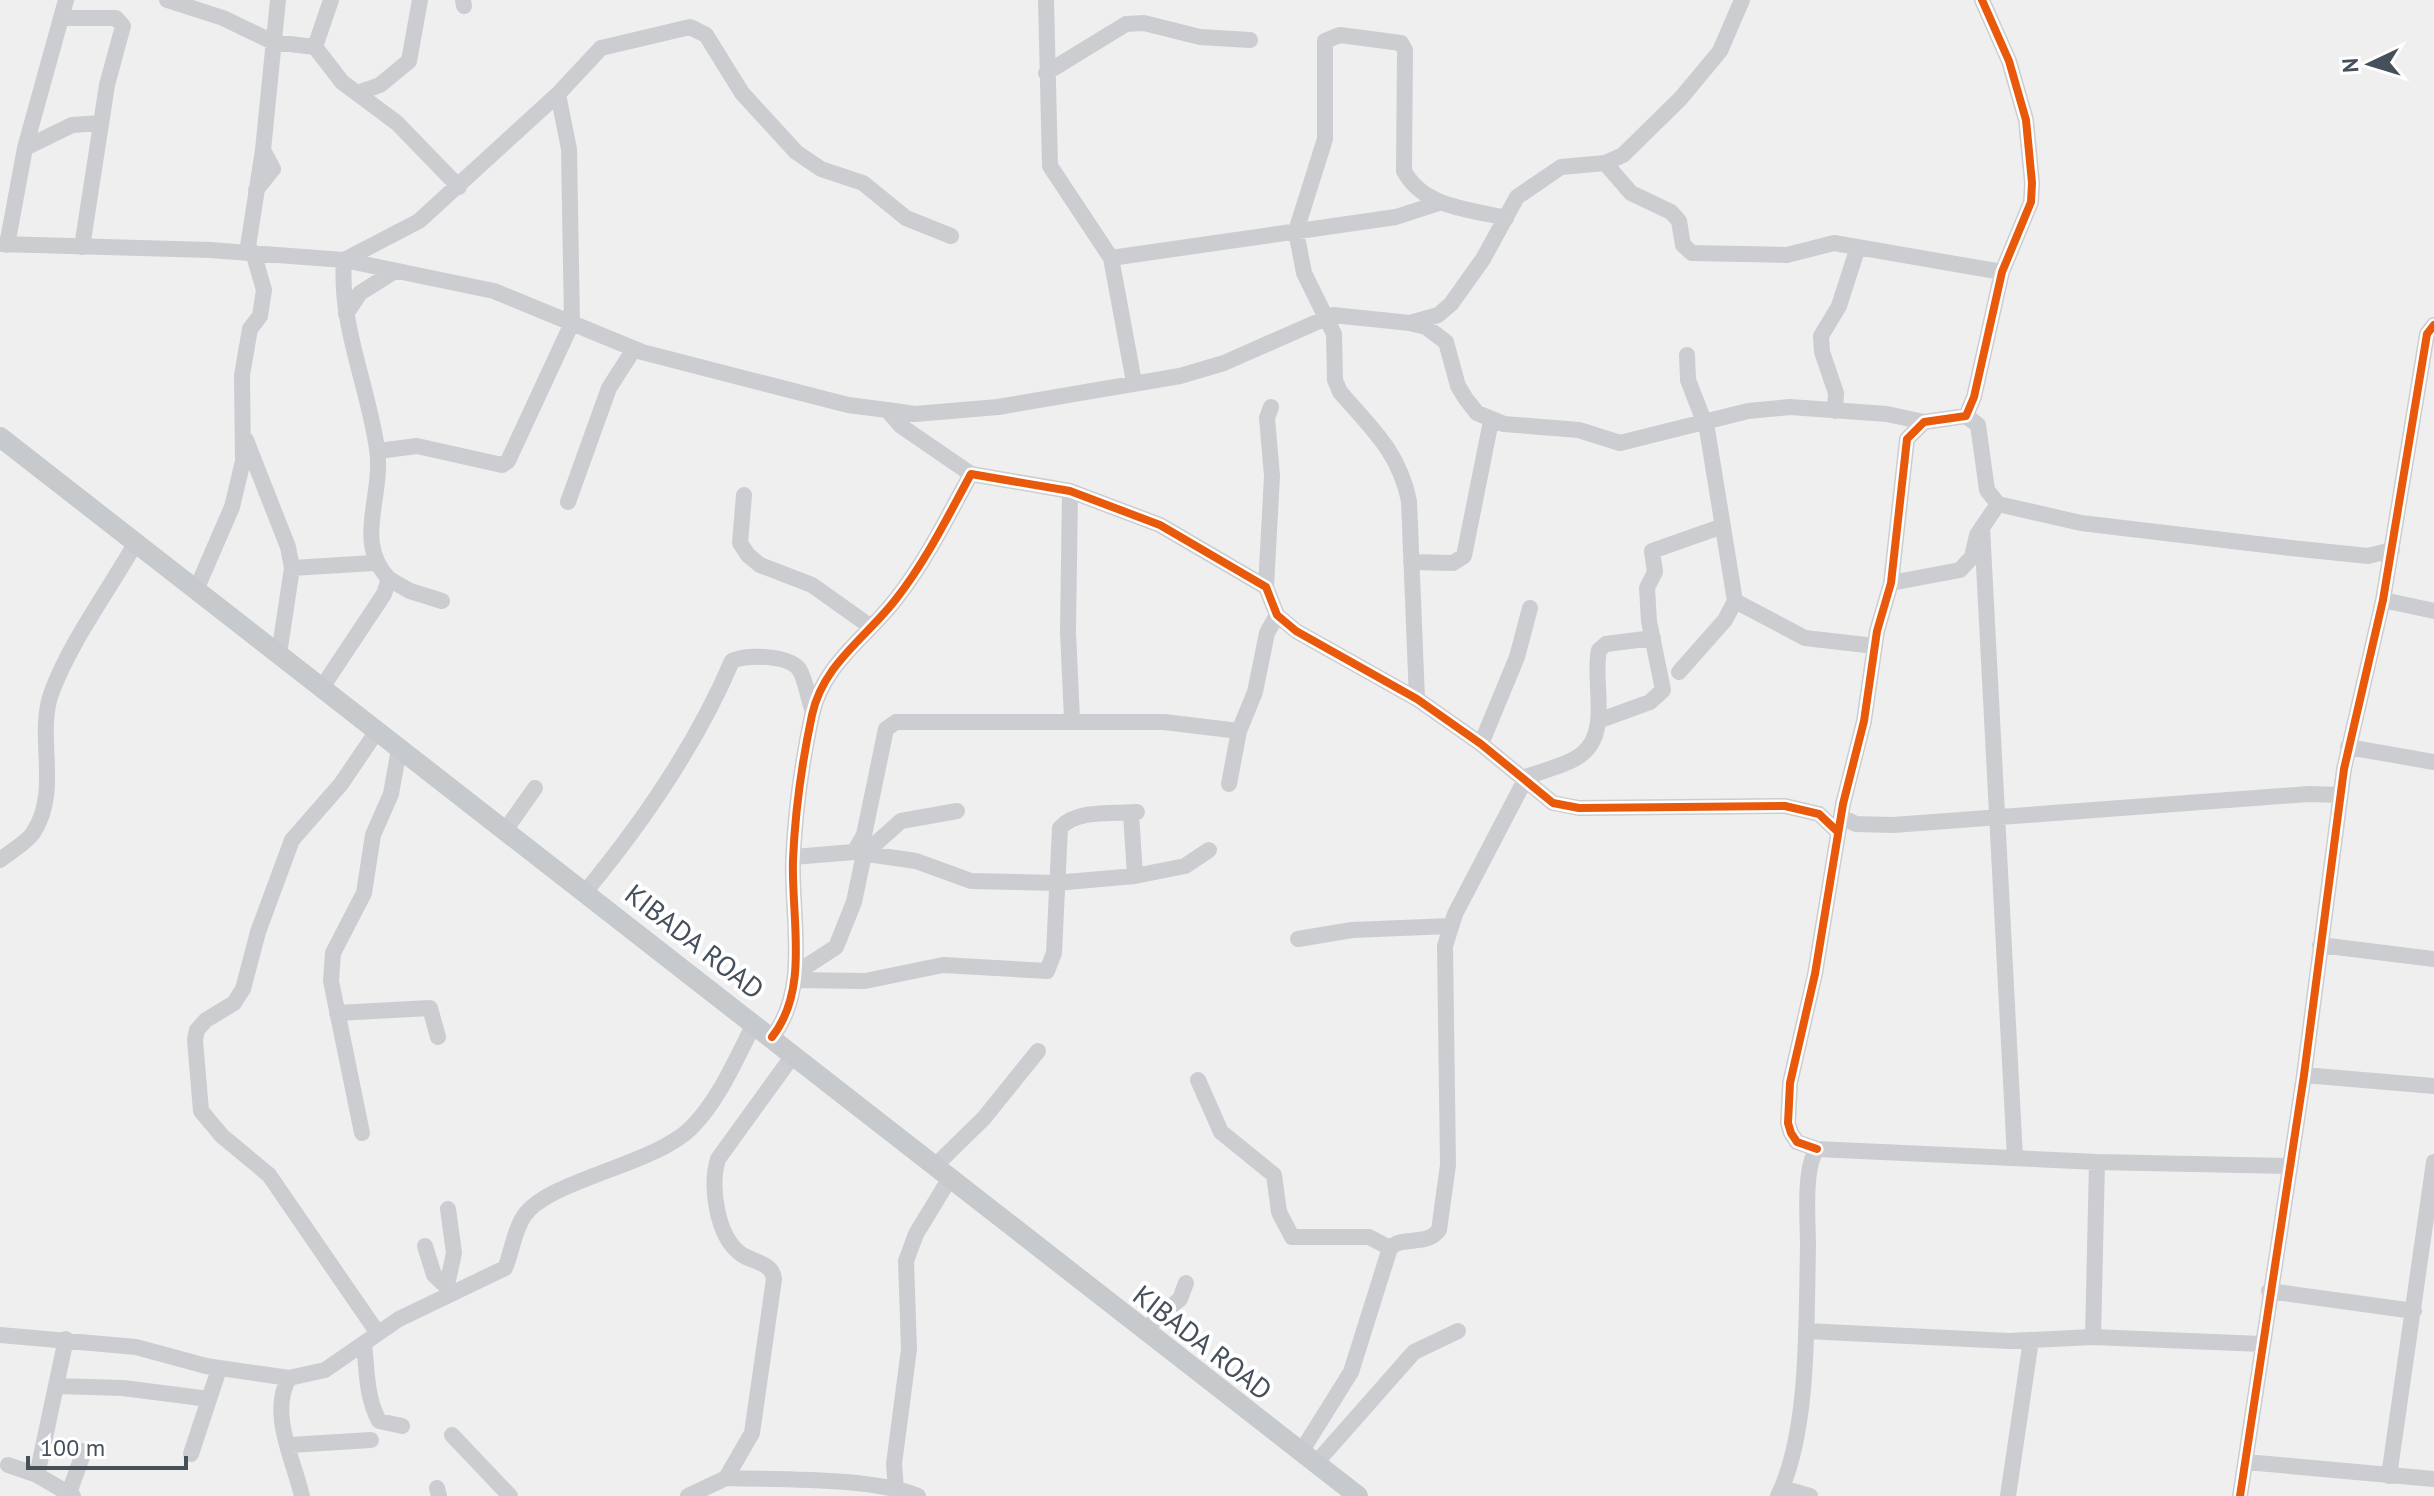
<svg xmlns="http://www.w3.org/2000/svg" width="2434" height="1496" font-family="'PT Sans',sans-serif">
	<rect width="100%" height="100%" fill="#f0efef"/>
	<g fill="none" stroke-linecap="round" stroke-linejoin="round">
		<path stroke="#cbcdd0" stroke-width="16" d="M167,0L223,18L273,42L315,47L331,0
			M463,0L464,6
			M1046,0L1050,166L1111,258L1134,382
			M61,18H116L123,26L107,85L82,247
			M315,47L342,82L397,123L459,187
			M1046,73L1126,24L1144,23L1200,37L1250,40
			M357,93L380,85L409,61L420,0
			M25,148L72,125L101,123
			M1605,163L1631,193L1671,212L1679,221L1683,245L1692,253L1787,255L1834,243L2002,272
			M256,190L273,169L263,150
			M0,244L210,250L344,260C339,325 368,385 377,449C384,497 353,541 389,579L384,594L321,689
			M7,245L25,148L66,0
			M247,253L263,150L278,0
			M1111,258L1396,217L1439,203
			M344,260L419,221L558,94L601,48L690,27L706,35L742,93L796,152L821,169L863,183L906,218L951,236
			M344,260L494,291L642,352L848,405L887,410L901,426L971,474
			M346,314L360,293L395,271
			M1410,323L1426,327L1446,342L1458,386L1466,399L1477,413L1504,424L1579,430L1620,443L1748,411L1790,407L1887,414L1924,422
			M1687,355L1688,380L1707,429L1735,601L1805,638L1875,646
			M887,410L915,414L998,407L1180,376L1224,363L1333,315L1410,323L1438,315L1451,304L1483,259L1517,197L1561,167L1605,163L1623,155L1681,98L1720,51L1742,0
			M1835,411L1836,393L1822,352L1821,336L1839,306L1858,247
			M1966,416L1978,425L1987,490L1998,504L2081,523L2291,548L2368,556L2392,550
			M246,440L288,547L292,568L279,654
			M378,451L417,446L502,465L508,461L572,323L569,149L558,94
			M1070,491L1068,632L1072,720
			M744,495L740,543L748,555L760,565L812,585L871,627
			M568,502L609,388L634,349
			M1982,527L2015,1158
			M1411,562L1453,563L1464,556L1491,421
			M292,568L374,563
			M389,579L410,591L442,601
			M1891,583L1960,570L1972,557L1977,535L1998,504
			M1266,587L1272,476L1267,418L1271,407
			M196,590L232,507L243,461L242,375L250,329L260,316L264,290L253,252
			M2383,600L2434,611
			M1679,672L1725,620L1735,601
			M1417,699L1409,501C1399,452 1372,429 1340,392L1335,380L1334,334L1304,273L1296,231L1325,139V41L1340,35L1401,43L1405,50L1404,171C1424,208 1470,209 1506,218
			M1598,721L1650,702L1663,690L1649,621L1647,588L1655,572L1652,551L1723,526
			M377,731L341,784L292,840L258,932L243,989L234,1003L206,1020L197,1030L195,1040L201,1111L222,1136L269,1175L377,1332
			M1481,744L1517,657L1530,608
			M2348,747L2434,762
			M1523,778C1540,771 1567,766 1582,754C1611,731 1592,682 1599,650L1606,644L1653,638
			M1229,784L1239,731
			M1131,813L1135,876
			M1841,817L1856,824L1893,825L2309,794L2340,795
			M504,832L535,788
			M854,852L916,861L971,881L1055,883L1135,876L1185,866L1209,850
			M793,857L854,852L864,835L886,729L896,722H1164L1239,731L1255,692L1267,633L1277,615
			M0,860C10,852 26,843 33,833C61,791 36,738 51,694C70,642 107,593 135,544
			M586,891C643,822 697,743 732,661C746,654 788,655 799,669C806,680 808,699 813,712
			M1298,939L1352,930L1450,926
			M2320,945L2434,959
			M796,973L836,947L854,902L864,854L901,821L957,811
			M795,980L865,981L943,965L1047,971L1054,953L1060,828C1077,809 1113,814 1137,812
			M337,1013L430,1008L438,1037
			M772,1037C810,989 791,918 793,860C795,812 802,762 812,715C823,664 866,638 896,599C926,561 948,516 971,474L1070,491L1160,525L1266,587L1277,615L1296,631L1417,699L1481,744L1553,803L1579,808L1785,806L1819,814L1838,832
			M2304,1075L2434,1086
			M1198,1080L1221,1132L1274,1175L1279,1212L1292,1237H1369L1390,1248
			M362,1133L331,981L333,953L364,893L373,835L391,794L399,749
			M1817,1149L1797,1142L1791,1133L1788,1123L1790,1083L1815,974L1843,804L1864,721L1877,631L1891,583L1907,439L1924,422L1966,416L1974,397L2002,272L2031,202L2032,183L2026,120L2009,61L1982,0
			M935,1166L984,1118L1038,1051
			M425,1246L434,1275L451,1291
			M447,1285L454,1253L448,1209
			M2269,1291L2414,1311
			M1144,1330L1180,1299L1186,1283
			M1806,1331L2009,1341L2093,1337L2262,1344
			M0,1335L136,1347L206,1366L289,1378L325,1370L399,1319L505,1268C512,1252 514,1230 524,1216C548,1180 654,1165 691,1128C719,1100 736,1059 754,1024
			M2093,1337L2097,1162
			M364,1344C367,1370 366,1397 379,1421L402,1426
			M289,1378C269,1413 293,1458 302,1496
			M56,1386L123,1388L209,1399
			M452,1435L510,1496
			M290,1445L371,1440
			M1301,1452L1351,1372L1390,1248C1404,1235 1426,1247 1439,1230L1448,1165L1445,946L1455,914L1525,780
			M191,1454L219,1369
			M2246,1462L2434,1479
			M1316,1463L1414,1352L1458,1331
			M8,1465L37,1475L73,1496
			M37,1475L66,1339
			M2389,1476L2434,1162
			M726,1478C778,1480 872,1477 918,1496
			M437,1488L439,1496
			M1782,1488L1810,1496
			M896,1489L894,1464L909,1349L906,1261L916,1234L950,1178
			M69,1493L84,1451H99
			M688,1496L726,1478L752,1433L774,1279C772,1262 752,1262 741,1254C716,1236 710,1185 718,1159L794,1054
			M1778,1496C1810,1431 1806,1319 1808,1246C1808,1221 1803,1169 1817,1149L2097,1162L2290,1166
			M2008,1496L2031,1340
			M2240,1496L2304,1075L2344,769L2383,600L2427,334L2434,325"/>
		<path stroke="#c6cacd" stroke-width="20" d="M0,437L1358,1496"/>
		<g stroke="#fff" stroke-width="13">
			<path id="cycleway" d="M772,1037C810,989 791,918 793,860C795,812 802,762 812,715C823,664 866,638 896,599C926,561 948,516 971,474L1070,491L1160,525L1266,587L1277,615L1296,631L1417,699L1481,744L1553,803L1579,808L1785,806L1819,814L1838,832
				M1817,1149L1797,1142L1791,1133L1788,1123L1790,1083L1815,974L1843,804L1864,721L1877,631L1891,583L1907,439L1924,422L1966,416L1974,397L2002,272L2031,202L2032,183L2026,120L2009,61L1982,0
				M2240,1496L2304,1075L2344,769L2383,600L2427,334L2434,325"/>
		</g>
		<use href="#cycleway" stroke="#e8590c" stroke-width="8"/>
	</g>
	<g text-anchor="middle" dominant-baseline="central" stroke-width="8" stroke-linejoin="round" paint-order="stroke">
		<g font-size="28" fill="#46505b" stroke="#fff">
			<text transform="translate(695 941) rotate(38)">KIBADA ROAD</text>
			<text transform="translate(1203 1342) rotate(38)">KIBADA ROAD</text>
		</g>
	</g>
	<g transform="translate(2370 64) rotate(266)" stroke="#ffffff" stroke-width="6" paint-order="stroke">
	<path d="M0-6L14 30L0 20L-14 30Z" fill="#46505b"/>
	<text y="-12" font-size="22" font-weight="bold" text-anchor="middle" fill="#46505b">N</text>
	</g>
	<path d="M28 1456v12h158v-12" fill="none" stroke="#46505b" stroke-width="4"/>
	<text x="40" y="1456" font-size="24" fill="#46505b" stroke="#ffffff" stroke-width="6" paint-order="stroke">100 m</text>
</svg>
